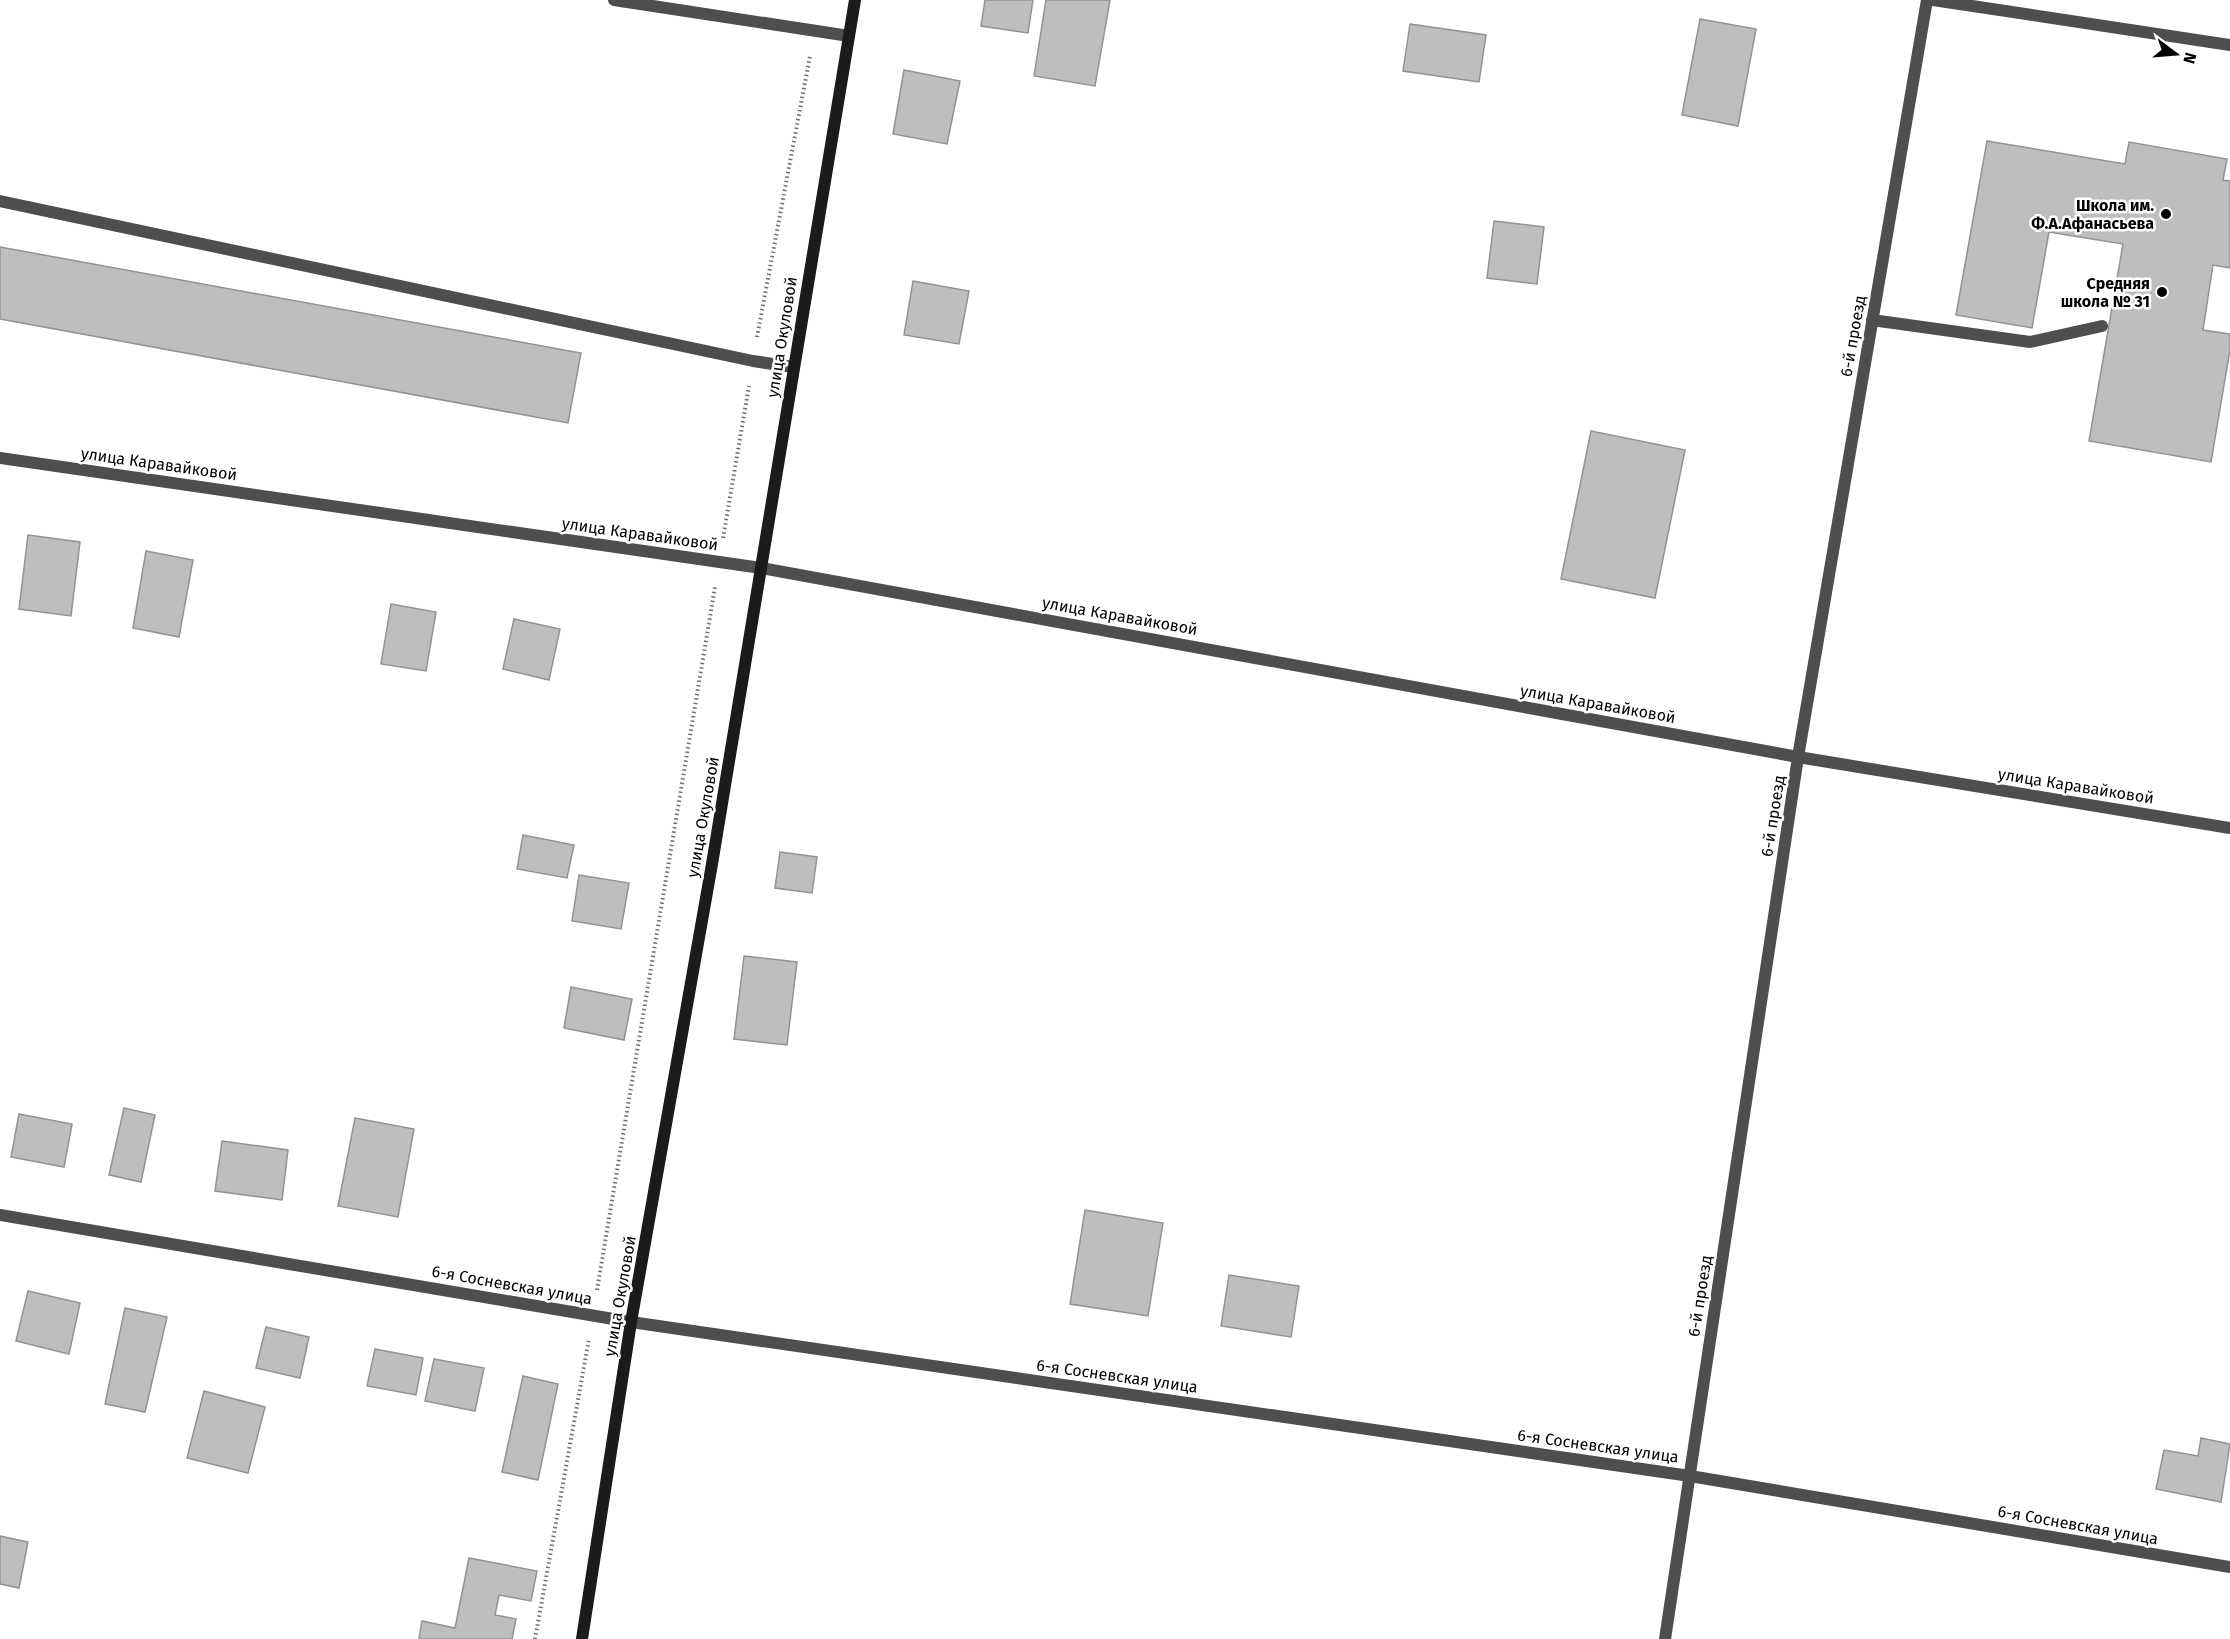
<svg xmlns="http://www.w3.org/2000/svg" width="2230" height="1639" font-family="'Fira Sans',sans-serif">
	<rect width="100%" height="100%" fill="#fff"/>
	<path fill="#bebebe" stroke="#929292" stroke-width="1.5" d="M985,0H1033L1028,33L981,26Z
		M1046,0H1110L1095,86L1034,76Z
		M1700,19L1756,29L1738,126L1682,115Z
		M1410,24L1486,35L1479,82L1403,71Z
		M904,70L960,81L947,144L893,134Z
		M1987,141L2125,164L2129,142L2227,159L2223,180L2230,181V268L2213,265L2203,330L2230,334V350L2211,462L2089,441L2123,244L2049,232L2032,328L1956,315Z
		M1494,221L1544,227L1537,284L1487,278Z
		M0,247L581,353L568,423L0,319Z
		M913,281L969,291L959,344L904,335Z
		M1591,431L1685,450L1655,598L1561,579Z
		M28,535L80,542L71,616L19,609Z
		M146,551L193,560L179,637L133,628Z
		M391,604L436,612L426,671L381,664Z
		M514,619L560,629L549,680L503,669Z
		M523,835L574,845L567,878L517,869Z
		M780,852L817,857L812,893L775,888Z
		M579,875L629,883L621,929L572,921Z
		M744,956L797,962L787,1045L734,1039Z
		M571,987L632,999L624,1040L564,1028Z
		M124,1108L155,1115L141,1182L109,1175Z
		M19,1114L72,1124L64,1167L11,1157Z
		M355,1118L414,1129L398,1217L338,1206Z
		M222,1141L288,1150L282,1200L215,1191Z
		M1085,1210L1163,1223L1148,1316L1070,1304Z
		M1229,1275L1299,1286L1291,1337L1221,1326Z
		M28,1291L80,1303L69,1354L16,1341Z
		M125,1308L167,1317L145,1412L105,1404Z
		M266,1327L309,1337L300,1378L256,1368Z
		M375,1349L423,1358L416,1395L367,1386Z
		M434,1359L484,1368L475,1411L425,1401Z
		M523,1376L558,1384L538,1480L502,1472Z
		M204,1391L265,1407L248,1473L187,1458Z
		M2201,1438L2230,1444L2221,1502L2156,1489L2164,1450L2198,1456Z
		M0,1536L28,1542L19,1588L0,1584Z
		M469,1558L537,1571L531,1601L499,1595L495,1615L516,1619L512,1639H419L422,1621L455,1628Z"/>
	<g fill="none" stroke-linecap="round" stroke-linejoin="round">
		<path stroke="#707070" stroke-width="4" stroke-dasharray="1.5 3" stroke-linecap="butt" d="M757,337L810,56
			M723,538L749,386
			M597,1290L715,587
			M535,1639L589,1339"/>
		<path stroke="#4e4e4e" stroke-width="12" d="M614,0L849,36
			M0,201L753,361L793,367"/>
		<path stroke="#4e4e4e" stroke-width="12" d="M1933,0L2230,45
			M1872,320L2030,342L2102,326
			M0,458L761,568L1798,757L2230,828
			M0,1215L631,1322L1690,1476L2230,1567
			M1665,1639L1798,757L1927,0"/>
		<path stroke="#1b1b1b" stroke-width="12" d="M582,1639L631,1322L712,864L855,0"/>
	</g>
	<g fill="#000" stroke="#fff" stroke-width="2">
		<circle cx="2166" cy="214" r="6"/>
		<circle cx="2162" cy="292" r="6"/>
	</g>
	<g text-anchor="middle" dominant-baseline="central" stroke-width="5" stroke-linejoin="round" paint-order="stroke">
		<g font-size="16" font-weight="bold" fill="#000" stroke="#fff" text-anchor="end">
			<text x="2154" y="205">Школа им.<tspan x="2154" dy="18">Ф.А.Афанасьева</tspan></text>
			<text x="2150" y="283">Средняя<tspan x="2150" dy="18">школа № 31</tspan></text>
		</g>
		<g font-size="16" fill="#000" stroke="#fff">
			<text transform="translate(1853 336) rotate(-80)">6-й проезд</text>
			<text transform="translate(782 337) rotate(-81)">улица Окуловой</text>
			<text transform="translate(159 464) rotate(8)">улица Каравайковой</text>
			<text transform="translate(640 534) rotate(8)">улица Каравайковой</text>
			<text transform="translate(1120 616) rotate(10)">улица Каравайковой</text>
			<text transform="translate(1598 704) rotate(10)">улица Каравайковой</text>
			<text transform="translate(2076 786) rotate(9)">улица Каравайковой</text>
			<text transform="translate(1773 816) rotate(-81)">6-й проезд</text>
			<text transform="translate(703 817) rotate(-80)">улица Окуловой</text>
			<text transform="translate(512 1285) rotate(10)">6-я Сосневская улица</text>
			<text transform="translate(620 1296) rotate(-80)">улица Окуловой</text>
			<text transform="translate(1700 1296) rotate(-81)">6-й проезд</text>
			<text transform="translate(1117 1376) rotate(8)">6-я Сосневская улица</text>
			<text transform="translate(1598 1446) rotate(8)">6-я Сосневская улица</text>
			<text transform="translate(2078 1525) rotate(10)">6-я Сосневская улица</text>
		</g>
	</g>
	<g transform="translate(2176 54) rotate(106)" stroke="#ffffff" stroke-width="4.5" paint-order="stroke">
	<path d="M0-4.5L10 22L0 15L-10 22Z" fill="#000000"/>
	<text y="-9" font-size="16" font-weight="bold" text-anchor="middle" fill="#000000">N</text>
	</g>
</svg>
